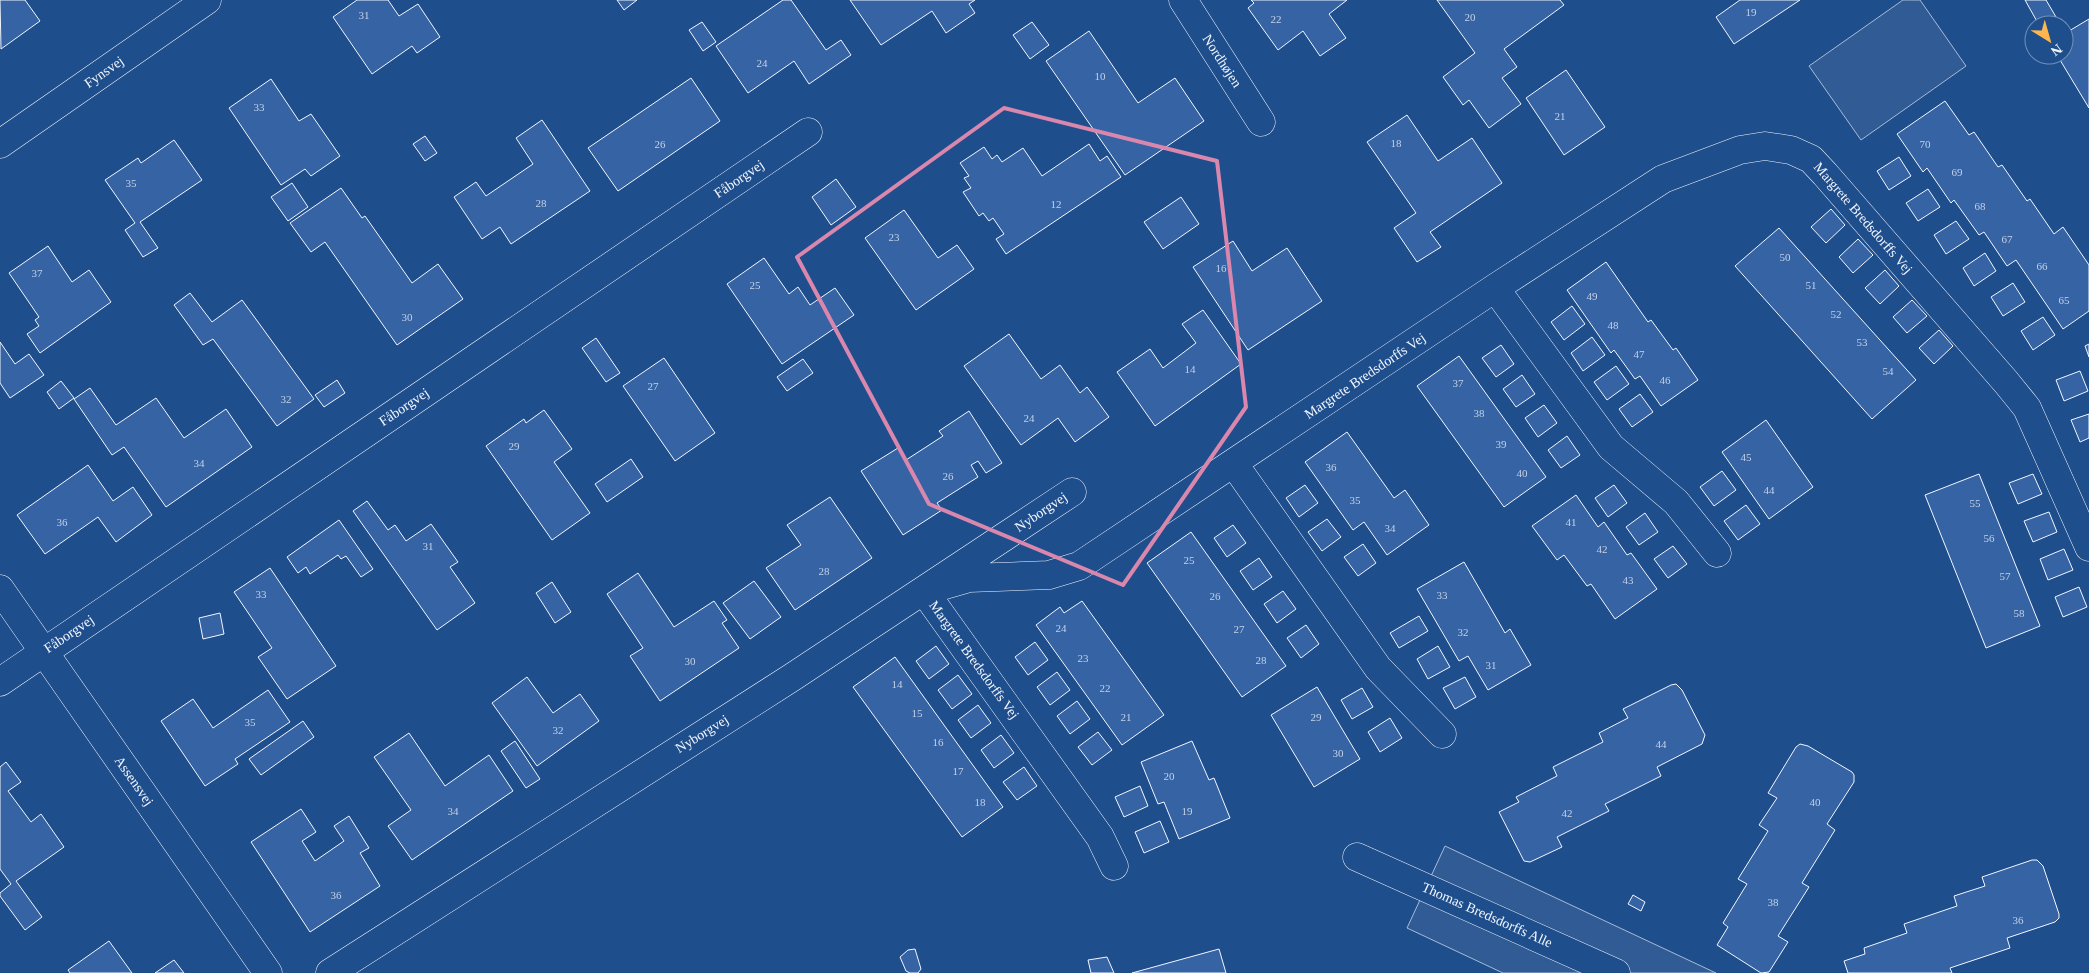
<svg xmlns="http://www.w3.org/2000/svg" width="2089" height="973" font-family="Georgia,serif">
	<rect width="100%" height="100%" fill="#1f4e8c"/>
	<path fill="#305b95" stroke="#a8bbd7" d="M1903,0H1920L1966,66L1861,140L1809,66Z
		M1445,846L1716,973H1503L1407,928Z"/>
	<path fill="#3563a3" stroke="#f2f6ff" d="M0,0H25L40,21L1,49Z
		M357,0H388L399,16L418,4L440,37L417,53L412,46L372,74L333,17Z
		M617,0H637L624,10Z
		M783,0H791L826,50L841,40L851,55L809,84L794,61L748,93L716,46Z
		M850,0H975L969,4L975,13L946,33L932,11L881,45Z
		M1251,0H1347L1329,14L1346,38L1320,56L1303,31L1278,50L1248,8L1254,3Z
		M1437,0H1560L1564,5L1504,49L1517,67L1502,78L1521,104L1489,128L1469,100L1463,105L1443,77L1475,53Z
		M1740,0H1800L1734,44L1716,17Z
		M2025,0H2046L2056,17L2039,25Z
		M2089,19V108L2057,55H2064V34Z
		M702,22L716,42L703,51L689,30Z
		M1032,22L1049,45L1030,59L1013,35Z
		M1089,31L1138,103L1175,78L1204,121L1125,175L1046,61Z
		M1566,70L1605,127L1564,155L1526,98Z
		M691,78L720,121L618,191L588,148Z
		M271,79L299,121L311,114L340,156L311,176L305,169L281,185L229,108Z
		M1945,101L1969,135L1974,132L1998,167L2002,165L2027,201L2030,199L2054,234L2063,227L2089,265V311L2063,329L2016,260L2007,266L1984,232L1979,235L1954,200L1951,203L1927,168L1923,172L1897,134Z
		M1407,115L1438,161L1472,138L1502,183L1430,232L1441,247L1417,262L1394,228L1416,213L1367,142Z
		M542,120L590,191L511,244L500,227L482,239L454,197L476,182L486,196L533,164L516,138Z
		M425,136L437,153L425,161L413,144Z
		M174,140L202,180L140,222L158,248L143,257L125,230L135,223L105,180L138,158L141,163Z
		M1089,144L1100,161L1107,156L1121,177L1006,254L996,239L1004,234L993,218L989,221L983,213L979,216L963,192L971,188L964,178L969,176L960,163L984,147L992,159L997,155L1002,162L1023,148L1042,176Z
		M1899,157L1911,176L1889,190L1877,171Z
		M836,179L856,207L831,225L812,197Z
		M292,183L308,207L288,221L271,197Z
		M341,188L362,218L365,216L412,283L438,264L463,299L397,345L325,242L311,252L290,223Z
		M1928,189L1940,207L1918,221L1906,203Z
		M1181,197L1199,224L1163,249L1144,222Z
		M1831,209L1845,225L1826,243L1811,227Z
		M904,210L938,258L957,245L974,269L916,310L865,238Z
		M1956,221L1969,239L1946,254L1934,235Z
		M1779,228L1916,380L1872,419L1735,266Z
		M1858,239L1873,255L1853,273L1839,257Z
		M1233,241L1252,271L1287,248L1322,301L1248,350L1193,267Z
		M48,246L72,282L89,270L111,302L40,353L27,334L39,326L35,320L39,317L9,273Z
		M1985,253L1996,271L1974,286L1963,268Z
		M764,258L789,294L798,287L810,305L835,288L854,315L782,364L727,284Z
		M1606,262L1648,322L1651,320L1673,350L1676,348L1698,380L1661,406L1640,376L1635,379L1614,350L1611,353L1567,290Z
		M1885,270L1899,286L1880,304L1865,288Z
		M2013,283L2025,302L2003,316L1991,297Z
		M190,293L212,322L242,300L314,399L277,426L213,339L203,345L174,305Z
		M1912,300L1927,316L1907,333L1893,317Z
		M1572,306L1585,324L1564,340L1551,322Z
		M1203,310L1241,364L1155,426L1117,372L1150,349L1163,368L1196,343L1182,324Z
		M2043,317L2055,335L2033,350L2021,331Z
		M1939,330L1953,346L1934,364L1919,348Z
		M1009,334L1041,379L1060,365L1080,393L1087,387L1109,417L1075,442L1058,418L1021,445L964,366Z
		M1592,337L1605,355L1583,371L1571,353Z
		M596,338L620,373L606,382L582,348Z
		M0,342L15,364L29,354L44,375L10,398L0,383Z
		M2089,344V357L2085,346Z
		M1501,345L1514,364L1496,377L1482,358Z
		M1459,356L1546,477L1504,507L1417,386Z
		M664,358L715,433L675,461L623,386Z
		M803,359L813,373L787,391L777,377Z
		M1616,366L1629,384L1607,400L1594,382Z
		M2080,371L2088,391L2064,401L2056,380Z
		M1522,375L1535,394L1516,407L1503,389Z
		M337,380L345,393L324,407L315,395Z
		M61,381L74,398L59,409L47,392Z
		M90,388L116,425L156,398L184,438L226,409L252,447L166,507L124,447L112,455L74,399Z
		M1640,394L1653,412L1632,427L1619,409Z
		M1544,405L1557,423L1538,437L1525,418Z
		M544,410L572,449L554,462L590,513L552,540L486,446L524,419L526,423Z
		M969,411L1002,463L986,473L978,461L971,465L978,477L937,503L942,510L903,535L861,471L898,448L906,460L943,436L939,431Z
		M2089,414V438L2080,442L2071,420Z
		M1766,420L1813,487L1769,519L1722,452Z
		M1347,432L1394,498L1405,490L1429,525L1387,555L1364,522L1353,530L1305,462Z
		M1567,436L1580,455L1561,468L1548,450Z
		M631,459L643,477L607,502L595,484Z
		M88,465L113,501L133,487L152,515L116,542L98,517L45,554L17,515Z
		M1722,471L1736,490L1714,506L1700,487Z
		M1979,474L2040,626L1986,648L1925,495Z
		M2033,474L2042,494L2018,504L2009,483Z
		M1305,485L1318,503L1299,517L1286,498Z
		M1614,485L1627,503L1608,517L1595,498Z
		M1576,495L1598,527L1604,522L1627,555L1631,553L1657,589L1615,619L1591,584L1587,586L1564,555L1557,560L1532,526Z
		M830,497L872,558L795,610L766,568L801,545L787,525Z
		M367,501L388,530L395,525L406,541L431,524L458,562L450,567L475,603L437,630L353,511Z
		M1746,505L1760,524L1738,540L1724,521Z
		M2049,512L2057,532L2033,542L2024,521Z
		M1645,513L1658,532L1639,545L1626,527Z
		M1327,519L1341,537L1322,551L1308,532Z
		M339,520L373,569L361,577L346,556L341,559L338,555L310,574L306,567L298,573L287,557Z
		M1233,525L1246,543L1227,557L1214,538Z
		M1191,532L1286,666L1242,697L1147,563Z
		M1363,544L1376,563L1358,576L1344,557Z
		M1673,546L1687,564L1668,578L1654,559Z
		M2064,549L2073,570L2048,580L2040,559Z
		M1259,558L1272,577L1253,590L1240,571Z
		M1464,562L1505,633L1510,629L1531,665L1488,690L1468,656L1459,661L1417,589Z
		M270,568L336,666L287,699L258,657L272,648L234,592Z
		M638,573L674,627L714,601L727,620L722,623L739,648L660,701L630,656L643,648L607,594Z
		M754,581L781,617L750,639L723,603Z
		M552,582L571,612L555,623L536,593Z
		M2079,587L2087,607L2063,617L2055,597Z
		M1283,591L1296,609L1277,623L1264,604Z
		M1082,601L1164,715L1122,745L1036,625L1060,607L1064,613Z
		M220,613L224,634L203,639L199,618Z
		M1419,616L1428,631L1399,648L1390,633Z
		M1306,625L1319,644L1301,658L1287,638Z
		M1035,642L1048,660L1028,675L1015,657Z
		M936,646L949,664L929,679L916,661Z
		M1438,646L1450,667L1428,679L1417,659Z
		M895,657L1003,807L962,837L853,687Z
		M1057,672L1070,690L1050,705L1037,687Z
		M958,675L972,694L952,709L938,690Z
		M527,677L553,713L580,694L599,721L537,766L492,703Z
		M1465,677L1476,697L1455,709L1443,688Z
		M1676,684L1682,690L1705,735L1702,744L1657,767L1661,776L1605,804L1609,811L1557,837L1562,847L1530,862L1524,861L1499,812L1519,802L1516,797L1557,776L1553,767L1603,742L1599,733L1628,718L1623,709L1671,685Z
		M1317,687L1360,759L1314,787L1271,715Z
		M1362,688L1373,707L1352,719L1341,700Z
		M268,690L290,722L235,759L238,764L205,786L161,721L193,699L213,728Z
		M1077,701L1090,719L1070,734L1057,716Z
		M978,705L991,723L971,738L958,720Z
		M1390,718L1402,738L1380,752L1368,732Z
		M303,721L314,737L261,775L249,759Z
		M1098,732L1112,750L1092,765L1078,747Z
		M409,733L445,786L489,755L513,791L412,860L388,826L411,810L374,757Z
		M1001,735L1014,753L994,768L981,750Z
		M515,741L540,779L526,788L501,751Z
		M1192,741L1209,780L1214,778L1230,818L1179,839L1164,802L1158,804L1141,762Z
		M1800,744L1808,746L1852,772L1854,775V782L1827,824L1835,830L1802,883L1809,887L1778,936L1788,942L1769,972L1761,973L1717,945L1728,927L1723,923L1747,884L1738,879L1768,831L1759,825L1777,798L1768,793L1796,747Z
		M6,762L21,782L8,791L31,822L41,814L64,847L16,881L42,917L25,930L0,896V893L11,884L0,869V767Z
		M1024,767L1037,786L1017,800L1003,782Z
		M1140,786L1148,806L1124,817L1115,797Z
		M301,809L316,832L302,841L315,861L344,841L334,826L349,816L369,848L360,853L380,886L310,932L251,842Z
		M1160,821L1169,842L1144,853L1135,832Z
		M2032,860H2037L2043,866L2059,914V918L2055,922L2007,938L2010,948L1950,968L1952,973H1848L1844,961L1865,954L1864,948L1907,933L1904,924L1957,906L1954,896L1985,886L1982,877Z
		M1633,895L1645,902L1641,911L1628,904Z
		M109,941L132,973H70L68,970Z
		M915,949L921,969L918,973H910L906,971L900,957L908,950Z
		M1219,949L1226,973H1132Z
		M1107,957L1114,973H1091L1088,960Z
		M174,960L184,973H155Z"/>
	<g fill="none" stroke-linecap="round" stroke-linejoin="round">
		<g stroke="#f2f6ff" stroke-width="29">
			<path id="minor" d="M1183,0L1261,122
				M1495,288L1611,447L1676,502L1717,553
				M1234,464L1378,668L1442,734
				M0,589L268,973
				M0,682L808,132
				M1357,857L1616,973
				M1114,866L1100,837L924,591L969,578L1049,575L1079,566L1495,288L1663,179L1740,150L1765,146L1791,150L1811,159L1825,174L2006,382L2027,408L2089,547
				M330,973L791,678L1072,492"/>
		</g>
		<g stroke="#f2f6ff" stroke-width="29">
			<path id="tertiary" d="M0,144L207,0"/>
		</g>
		<use href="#minor" stroke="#1f4e8c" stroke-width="28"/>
		<use href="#tertiary" stroke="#1f4e8c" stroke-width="28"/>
	</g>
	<path fill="none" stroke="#da87ad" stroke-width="4" stroke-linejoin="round" d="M1004,108L1217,161L1246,407L1123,585L929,504L797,257Z"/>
	<g text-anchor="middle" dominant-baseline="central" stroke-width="4" stroke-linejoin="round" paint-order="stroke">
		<g font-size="11" fill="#c3d1e8">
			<text x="1751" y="12">19</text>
			<text x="364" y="15">31</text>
			<text x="1470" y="17">20</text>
			<text x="1276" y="19">22</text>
			<text x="762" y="63">24</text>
			<text x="1100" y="76">10</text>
			<text x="259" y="107">33</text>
			<text x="1560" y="116">21</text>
			<text x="1396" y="143">18</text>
			<text x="660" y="144">26</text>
			<text x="1925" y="144">70</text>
			<text x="1957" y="172">69</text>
			<text x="131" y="183">35</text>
			<text x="541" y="203">28</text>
			<text x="1056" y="204">12</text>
			<text x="1980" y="206">68</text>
			<text x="894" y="237">23</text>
			<text x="2007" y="239">67</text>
			<text x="1785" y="257">50</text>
			<text x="2042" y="266">66</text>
			<text x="1221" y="268">16</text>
			<text x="37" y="273">37</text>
			<text x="755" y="285">25</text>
			<text x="1811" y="285">51</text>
			<text x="1592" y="296">49</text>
			<text x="2064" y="300">65</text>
			<text x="1836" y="314">52</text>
			<text x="407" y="317">30</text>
			<text x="1613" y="325">48</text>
			<text x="1862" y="342">53</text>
			<text x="1639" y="354">47</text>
			<text x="1190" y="369">14</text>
			<text x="1888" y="371">54</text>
			<text x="1665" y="380">46</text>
			<text x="1458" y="383">37</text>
			<text x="653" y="386">27</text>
			<text x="286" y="399">32</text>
			<text x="1479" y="413">38</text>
			<text x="1029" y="418">24</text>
			<text x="1501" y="444">39</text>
			<text x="514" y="446">29</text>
			<text x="1746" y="457">45</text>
			<text x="199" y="463">34</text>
			<text x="1331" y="467">36</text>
			<text x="1522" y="473">40</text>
			<text x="948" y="476">26</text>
			<text x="1769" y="490">44</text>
			<text x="1355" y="500">35</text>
			<text x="1975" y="503">55</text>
			<text x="62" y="522">36</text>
			<text x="1571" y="522">41</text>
			<text x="1390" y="528">34</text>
			<text x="1989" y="538">56</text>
			<text x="428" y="546">31</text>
			<text x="1602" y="549">42</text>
			<text x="1189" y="560">25</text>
			<text x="824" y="571">28</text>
			<text x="2005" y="576">57</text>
			<text x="1628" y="580">43</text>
			<text x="261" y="594">33</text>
			<text x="1442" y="595">33</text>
			<text x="1215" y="596">26</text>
			<text x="2019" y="613">58</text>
			<text x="1061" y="628">24</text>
			<text x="1239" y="629">27</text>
			<text x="1463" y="632">32</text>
			<text x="1083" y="658">23</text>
			<text x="1261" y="660">28</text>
			<text x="690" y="661">30</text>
			<text x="1491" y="665">31</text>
			<text x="897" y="684">14</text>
			<text x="1105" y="688">22</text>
			<text x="917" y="713">15</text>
			<text x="1126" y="717">21</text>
			<text x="1316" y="717">29</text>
			<text x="250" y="722">35</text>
			<text x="558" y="730">32</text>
			<text x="938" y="742">16</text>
			<text x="1661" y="744">44</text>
			<text x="1338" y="753">30</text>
			<text x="958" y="771">17</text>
			<text x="1169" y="776">20</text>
			<text x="980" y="802">18</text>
			<text x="1815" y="802">40</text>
			<text x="453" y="811">34</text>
			<text x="1187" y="811">19</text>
			<text x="1567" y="813">42</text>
			<text x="336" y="895">36</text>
			<text x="1773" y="902">38</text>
			<text x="2018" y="920">36</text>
		</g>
		<g font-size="14" fill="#f2f6ff" stroke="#1f4e8c">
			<text transform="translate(1222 61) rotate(57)">Nordhøjen</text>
			<text transform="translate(104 72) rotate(-35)">Fynsvej</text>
			<text transform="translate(739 179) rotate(-34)">Fåborgvej</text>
			<text transform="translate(1863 218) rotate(49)">Margrete Bredsdorffs Vej</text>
			<text transform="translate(1365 376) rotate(-34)">Margrete Bredsdorffs Vej</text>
			<text transform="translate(404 407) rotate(-34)">Fåborgvej</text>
			<text transform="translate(1041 512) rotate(-34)">Nyborgvej</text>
			<text transform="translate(69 634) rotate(-34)">Fåborgvej</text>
			<text transform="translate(974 660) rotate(54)">Margrete Bredsdorffs Vej</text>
			<text transform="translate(702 734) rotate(-32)">Nyborgvej</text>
			<text transform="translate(134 781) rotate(55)">Assensvej</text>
			<text transform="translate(1487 915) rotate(24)">Thomas Bredsdorffs Alle</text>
		</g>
	</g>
	<g transform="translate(2049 40) rotate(143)"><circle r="24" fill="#1f4e8c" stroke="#7391ba"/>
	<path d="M0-4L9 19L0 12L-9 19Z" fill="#ffb74d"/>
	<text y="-8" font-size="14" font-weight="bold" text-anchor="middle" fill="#f2f6ff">N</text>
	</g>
</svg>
